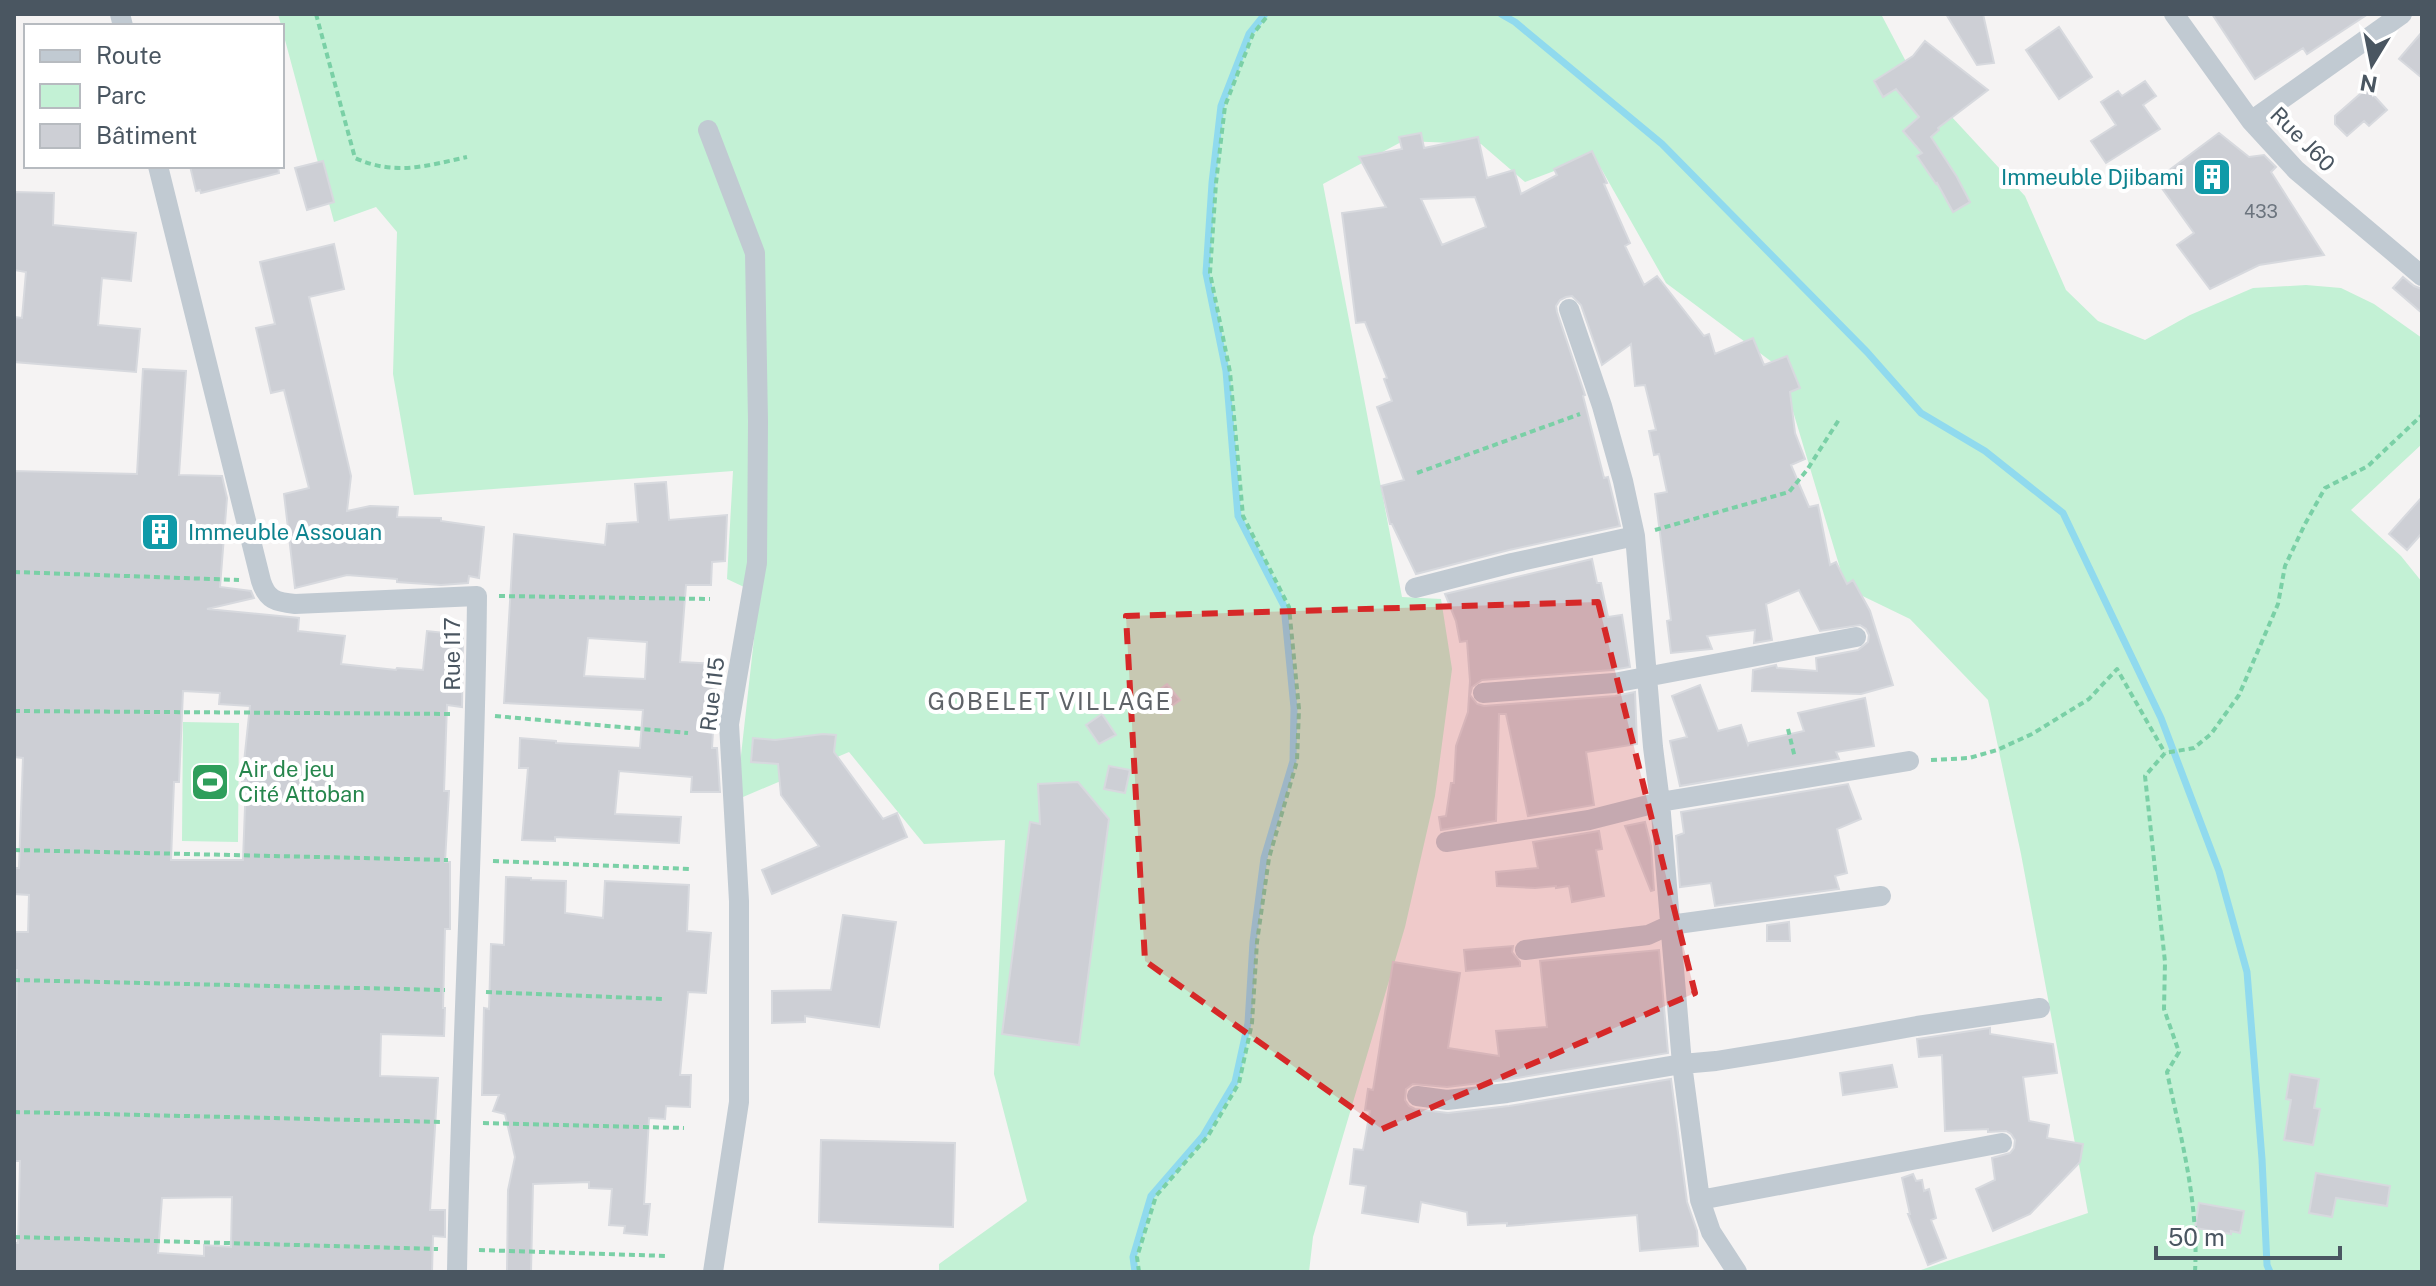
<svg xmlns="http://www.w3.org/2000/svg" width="2436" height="1286" font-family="'Public Sans',sans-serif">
	<rect width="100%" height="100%" fill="#f5f3f3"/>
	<path fill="#c3f1d5" d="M278,14H1881L1913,75L2025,196L2066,290L2098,321L2145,340L2190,315L2253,288L2306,285L2341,288L2374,304L2422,338V444L2351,510L2401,556L2422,582V1272H1921V1270L2088,1213L2021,854L1988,700L1910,619L1846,588L1780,368L1666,283L1594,156L1525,182L1481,144L1403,141L1323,184L1402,597L1441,599L1452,669L1435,796L1405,927L1313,1237L1309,1272H939V1264L1027,1201L994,1074L1005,840L924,844L849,752L736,800L759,594L727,579L733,471L414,495L393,374L397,232L376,207L334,222Z
		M183,722L239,723L238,842L182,841Z"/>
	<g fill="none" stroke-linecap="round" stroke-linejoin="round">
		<path stroke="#90daee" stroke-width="7" d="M1501,14L1515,22L1662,144L1867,352L1921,413L1985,451L2063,513L2161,718L2219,871L2247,972L2262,1159L2267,1265L2270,1272
			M1135,1272L1133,1257L1151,1196L1203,1136L1235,1082L1248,1023L1253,942L1264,858L1293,761L1294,708L1284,606L1238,516L1226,371L1206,273L1212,183L1221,106L1249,34L1265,14"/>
	</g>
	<path fill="#cdcfd5" stroke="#d7d9de" stroke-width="2" fill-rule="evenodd" d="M1946,14H1983L1994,63L1977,65Z
		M2212,14H2368L2307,54L2303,48L2255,79Z
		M2059,27L2092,77L2059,99L2026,50Z
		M2422,32V78L2399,59Z
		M1925,41L1988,90L1938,128L1939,130L1931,137L1957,177L1970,202L1953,212L1937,183L1936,184L1917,156L1922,153L1903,131L1919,117L1896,89L1883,97L1874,81L1913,56Z
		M2145,81L2156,96L2143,105L2160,129L2106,163L2091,141L2116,125L2101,102L2118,91L2122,96Z
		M2367,88L2387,110L2369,126L2364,121L2347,136L2335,124V116Z
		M1421,133L1424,148L1478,137L1487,178L1514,170L1521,194L1557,175L1554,169L1592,151L1607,183L1604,184L1630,243L1625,246L1644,285L1657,276L1704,336L1709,334L1715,354L1753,338L1764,365L1787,356L1800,388L1790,392L1795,433L1805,459L1791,465L1809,507L1818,505L1830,565L1836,562L1847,584L1853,580L1870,611L1893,685L1861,694L1752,691L1753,670L1776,665L1777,668L1817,671L1816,658L1858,650L1868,642L1869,635L1866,629L1860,625L1820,631L1799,590L1766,604L1772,640L1754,643L1755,630L1707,636L1712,649L1671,653L1667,621L1671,620L1655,494L1667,492L1659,454L1654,455L1649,431L1656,430L1645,385L1635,386L1631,344L1602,365L1581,305L1572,296L1566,297L1560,300L1556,306L1557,312L1585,395L1583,396L1604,478L1608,477L1620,526L1509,550L1416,574L1392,524H1390L1381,486L1404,480L1377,407L1392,401L1384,379L1387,378L1365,322L1356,323L1342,213L1386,207L1359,157L1402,149L1399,137ZM1475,197L1486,227L1442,245L1421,199Z
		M2219,133L2249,157L2264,155L2276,167L2271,172L2324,255L2259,265L2210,289L2177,245L2194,233L2156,180Z
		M323,161L334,202L307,210L295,168Z
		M190,166H278L279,173L201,193L200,190L196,191Z
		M14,192L54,193L53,225L136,233L131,281L102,278L98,325L140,329L136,372L14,362V317L22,318L26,272L14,270Z
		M334,244L344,289L309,297L351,476L347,511L370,506L398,507L397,517L441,518V521L484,527L479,578L469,576L468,583L441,585L397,582V579L347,575L295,588L284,494L309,488L284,390L271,393L256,328L275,324L260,262Z
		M2403,277L2414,286L2422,289V313L2393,288Z
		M143,369L186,371L179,475L222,476L227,498L220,587L251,591L254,598L207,609L299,618L298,631L345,636L341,664L396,670L397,668L423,670L427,631L463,635L462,707L447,705L444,791H449L445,862H450V929H445L443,1008H445L444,1036L381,1034L380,1076L438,1078L430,1210H445V1237L433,1236L432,1272H14V1243H18L20,1161H14L17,970H14V932H28L29,895L14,894V868H19L23,758L14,757V471L137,474ZM183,691L220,693L219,704L250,706L242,781H246L243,860H171L174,782H179ZM232,1197L231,1247L204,1245V1256L158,1253L162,1198Z
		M666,482L669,520L727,515L725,561L712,562L711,585H686L680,662L717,664L712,748H717L720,792H691L692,777L619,771L615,814L681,817L679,843L555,837V841L522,840L528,768H519L520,738L556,741V743L640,748L643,710L504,703L514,534L605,545L607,524L638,522L635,484ZM588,638L647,642L645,679L584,676Z
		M2422,497V533L2407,550L2389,534Z
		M1592,559L1597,583H1601L1608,617L1622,615L1630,667L1612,670L1482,680L1472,687L1470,695L1477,704L1484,706L1615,696L1635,692L1637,744L1586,752L1594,805L1528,816L1506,714H1499L1496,821L1441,830L1439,817L1446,816L1451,783H1454L1456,746L1468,712L1470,681L1467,641L1460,642L1456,621L1445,594Z
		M1167,684L1180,700L1161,714L1149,697Z
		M1700,685L1718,731L1741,725L1748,745L1749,743L1804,731L1798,713L1865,698L1874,746L1836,752L1839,759L1680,786L1670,741L1687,737L1672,696Z
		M1102,714L1116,735L1099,744L1086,725Z
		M823,734L836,735L834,752L883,819L897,813L907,837L772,894L762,870L819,846L781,795L778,764L751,762L753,738L775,740Z
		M1109,766L1130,770L1125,793L1104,789Z
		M1078,782L1109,819L1079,1045L1002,1034L1030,822L1040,824L1038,784Z
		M1848,784L1861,819L1837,829L1847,873L1835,876L1839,889L1715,906L1711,883L1680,887L1676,836L1684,833L1681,812Z
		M1645,822L1651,846L1654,890L1651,891L1625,826Z
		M1599,831L1602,849L1596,850L1604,896L1572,902L1569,886L1556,888V886L1535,888L1497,886L1496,872L1538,868L1533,842Z
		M506,877L531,878V880L566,881L565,913L603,918L605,881L689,885L687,931L711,933L706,993L688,992L680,1075H691L690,1107L666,1106L665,1119L649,1118L644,1204H650L647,1235L624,1233L625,1226L609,1225L612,1189L589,1188V1182L533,1184L531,1272H507L508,1190L515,1157L505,1114L493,1111L499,1095H482L484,1008L489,1009L491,944L504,945Z
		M843,915L896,922L879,1027L805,1016V1022L772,1023V991L831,990Z
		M1789,922L1790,941H1767V925Z
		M1513,946L1512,952L1520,962V966L1466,971L1464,950Z
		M1659,950L1668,1053L1505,1080L1447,1087L1413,1084L1406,1089L1405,1100L1409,1106L1415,1109L1448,1113L1509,1106L1671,1079L1687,1202L1697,1231L1698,1246L1640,1251L1637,1215L1507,1226V1223L1468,1225L1467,1212L1421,1202L1418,1222L1362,1213L1366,1186L1350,1184L1354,1149L1363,1150L1370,1111L1365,1110L1368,1089L1373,1090L1393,962L1460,973L1448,1048L1499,1056L1496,1031L1547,1027L1540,961Z
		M1990,1028V1034L2053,1044L2057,1073L2023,1077L2029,1121L2049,1125L2047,1138L2083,1144L2080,1162L2030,1214L1993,1231L1976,1189L1995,1180L1992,1158L2010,1153L2014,1148L2015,1140L2011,1134L2006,1131L1988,1132V1129L1945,1131L1942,1055L1919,1057L1917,1039Z
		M1892,1065L1897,1087L1843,1095L1840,1073Z
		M2290,1074L2319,1079L2314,1108L2320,1109L2313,1145L2284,1140L2291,1100L2286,1099Z
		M821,1140L955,1143L953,1227L819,1222Z
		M2316,1173L2390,1186L2387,1206L2336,1198L2332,1217L2309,1213Z
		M1913,1174L1916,1181L1922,1180L1924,1191L1929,1189L1936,1218L1931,1220L1946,1258L1928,1265L1908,1214H1910L1902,1178Z
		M2199,1203L2244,1211L2240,1233L2231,1231V1234L2195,1228Z"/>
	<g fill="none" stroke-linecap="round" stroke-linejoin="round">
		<path stroke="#7ad0a6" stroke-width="4" stroke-dasharray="6 4" stroke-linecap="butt" d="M316,14L355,158C395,176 426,166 467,157
			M1417,473L1580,414
			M1655,530L1789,492L1807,470L1840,418
			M14,572L239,580
			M499,596L710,599
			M14,711L454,714
			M495,716L688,733
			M1788,729L1795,758
			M1931,760L1969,758L1997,750L2032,734L2089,699L2117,669L2165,753
			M14,850L448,860
			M493,861L690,869
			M14,980L445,990
			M486,992L663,999
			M14,1112L442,1122
			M483,1123L684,1128
			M14,1237L438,1249
			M479,1250L668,1256
			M1139,1272L1137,1257L1156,1196L1208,1136L1239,1083L1252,1023L1257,942L1269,858L1297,761L1299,709L1289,607L1243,516L1230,372L1210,273L1216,183L1225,106L1253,34L1269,14
			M2195,1272C2199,1204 2181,1138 2167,1072L2179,1052L2164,1009L2165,962L2145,776L2165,753L2194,748L2211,734L2239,695L2278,604L2285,566L2305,524L2325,488L2368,466L2422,415"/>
		<path stroke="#c1cad2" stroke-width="20" d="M120,14L123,26
			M2174,14L2251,121L2296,170L2422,276
			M2251,121L2402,14
			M708,130L755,253L758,421L757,563L729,724L739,901V1102L713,1272
			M158,166L261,581C267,600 276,602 295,604L477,596C475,821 461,1046 457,1272
			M1569,309L1602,406L1623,481L1635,536L1653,747L1660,802L1682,1064L1700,1200L1711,1232L1737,1272
			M1415,588L1512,563L1635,536
			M1483,693L1614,683L1856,637
			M1446,842L1589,820L1660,802L1909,761
			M1525,950L1648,935L1670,925L1881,896
			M1417,1096L1447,1100L1507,1093L1682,1064L1716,1061L1790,1049L1917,1026L2040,1008
			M1700,1200L2002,1143"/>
	</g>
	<path fill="#d62828" fill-opacity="0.2" stroke="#d62828" stroke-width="6" stroke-dasharray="16 10" stroke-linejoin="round" d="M1598,602L1695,993L1382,1129L1145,961L1126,616Z"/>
	<defs>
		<g id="building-square" transform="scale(2)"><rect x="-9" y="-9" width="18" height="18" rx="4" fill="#0f9aa8" stroke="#fff"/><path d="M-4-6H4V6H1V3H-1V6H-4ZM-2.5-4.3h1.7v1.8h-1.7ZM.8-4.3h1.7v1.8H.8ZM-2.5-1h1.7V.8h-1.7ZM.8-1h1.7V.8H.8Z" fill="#fff"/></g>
		<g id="stadium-square" transform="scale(2)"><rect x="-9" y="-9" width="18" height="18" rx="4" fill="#2e9e5b" stroke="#fff"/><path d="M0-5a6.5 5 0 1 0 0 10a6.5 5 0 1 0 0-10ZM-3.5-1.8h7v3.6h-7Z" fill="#fff"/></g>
	</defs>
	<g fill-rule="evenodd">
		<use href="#building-square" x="2212" y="177"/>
		<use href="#building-square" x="160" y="532"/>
		<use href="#stadium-square" x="210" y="782"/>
	</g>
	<g text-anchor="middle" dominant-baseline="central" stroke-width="8" stroke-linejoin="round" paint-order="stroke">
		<g font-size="18" fill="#6b747e">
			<text x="2261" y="211">433</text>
		</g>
		<g font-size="22" fill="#4a5661" stroke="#fff">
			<text transform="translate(2303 139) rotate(45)">Rue J60</text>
			<text transform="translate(452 654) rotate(-90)">Rue I17</text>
			<text transform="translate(712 694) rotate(-83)">Rue I15</text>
		</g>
		<g font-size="22" fill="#0d838f" stroke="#fff" text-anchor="end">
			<text x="2184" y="177">Immeuble Djibami</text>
			<text x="188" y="532" text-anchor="start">Immeuble Assouan</text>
		</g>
		<g font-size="22" fill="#27864d" stroke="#fff" text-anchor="start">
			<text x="238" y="769">Air de jeu<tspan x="238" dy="25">Cité Attoban</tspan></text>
		</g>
		<g font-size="24" letter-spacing="2" fill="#5f6368" stroke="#fff">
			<text x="1050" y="701">GOBELET VILLAGE</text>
		</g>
	</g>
	<rect width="2436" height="1286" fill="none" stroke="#4a5661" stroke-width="32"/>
	<rect x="24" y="24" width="260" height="144" fill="#ffffff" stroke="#b7bbc0" stroke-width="2"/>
	<rect x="40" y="50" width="40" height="12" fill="#c1cad2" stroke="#b7bbc0" stroke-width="2"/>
	<text x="96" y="64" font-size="24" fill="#4a5661">Route</text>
	<rect x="40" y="84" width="40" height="24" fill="#c3f1d5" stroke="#b7bbc0" stroke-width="2"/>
	<text x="96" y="104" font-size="24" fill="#4a5661">Parc</text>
	<rect x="40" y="124" width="40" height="24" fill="#cdcfd5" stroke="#b7bbc0" stroke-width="2"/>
	<text x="96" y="144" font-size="24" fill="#4a5661">Bâtiment</text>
	<g transform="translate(2372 64) rotate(190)" stroke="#ffffff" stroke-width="6" paint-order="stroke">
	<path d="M0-6L14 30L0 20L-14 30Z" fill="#4a5661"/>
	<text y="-12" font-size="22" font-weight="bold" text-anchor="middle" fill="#4a5661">N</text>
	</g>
	<path d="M2156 1246v12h184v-12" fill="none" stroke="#4a5661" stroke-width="4"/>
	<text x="2168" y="1246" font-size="24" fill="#4a5661" stroke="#ffffff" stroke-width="6" paint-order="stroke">50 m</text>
</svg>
